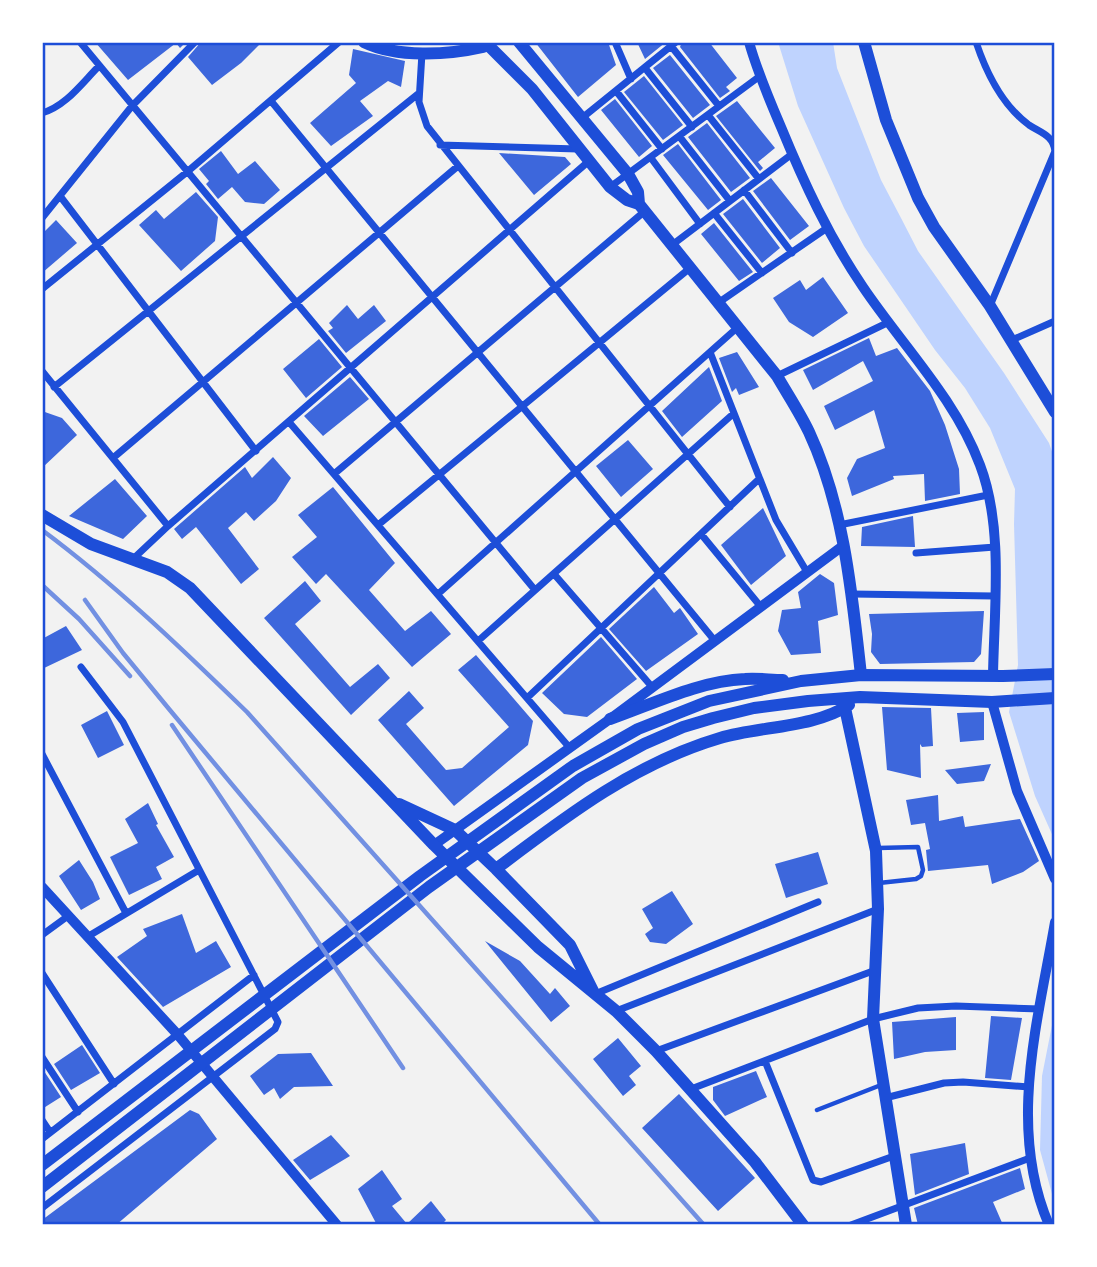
<svg xmlns="http://www.w3.org/2000/svg" width="1097" height="1267" font-family="'Varela Round',sans-serif">
	<rect width="100%" height="100%" fill="#f2f2f2"/>
	<path fill="#bfd3fe" d="M778,42H833L837,68L881,180L901,218L918,251L1004,373L1049,443L1055,460V841L1035,796L1009,712L1018,665L1014,524L1015,489L990,428L965,388L935,350L864,246L844,208L798,106Z
		M1055,1010V1205L1040,1150L1042,1076Z"/>
	<path fill="#3d67dc" d="M95,42H186L180,48L176,43L128,80Z
		M201,42H262L241,63L212,85L188,57Z
		M535,42H608L616,65L578,97Z
		M637,42H666L645,59Z
		M682,42H709L737,78L726,87L730,91L720,98L680,47Z
		M353,49L405,61L401,87L388,81L360,101L373,116L331,146L310,123L356,83L349,75Z
		M670,55L710,105L693,118L653,68Z
		M644,76L683,125L663,140L624,92Z
		M615,99L652,146L639,157L601,110Z
		M737,101L775,148L758,162L763,168L760,171L716,116Z
		M707,123L750,178L731,192L688,137Z
		M678,144L721,200L708,210L663,155Z
		M221,151L238,174L255,161L280,190L264,204L245,202L232,187L218,199L206,184L209,181L199,169Z
		M499,153L565,157L571,164L534,195Z
		M771,178L809,226L790,240L753,191Z
		M196,192L218,217L215,241L181,271L139,225L156,210L164,219Z
		M743,199L780,248L762,263L723,214Z
		M56,220L77,243L42,273V234Z
		M714,223L753,272L739,281L701,234Z
		M823,277L848,313L813,337L789,322L773,298L800,280L806,290Z
		M347,305L358,319L374,305L386,321L346,353L328,331L333,328L329,323Z
		M869,338L876,356L897,348L930,391L945,425L959,469L960,494L925,501L924,474L893,476L894,479L852,496L847,478L857,459L885,448L874,410L835,430L824,406L873,381L863,361L813,390L803,370Z
		M319,339L342,367L306,398L283,369Z
		M737,352L759,387L739,395L736,388L732,392L719,358Z
		M709,367L722,401L682,437L662,411Z
		M350,377L369,399L323,436L304,416Z
		M42,411L62,418L77,435L42,468Z
		M628,440L653,469L621,497L596,466Z
		M273,457L291,478L276,501L254,521L246,512L228,528L259,569L241,584L196,527L182,539L174,529L245,467L252,478Z
		M115,479L147,516L123,539L69,516Z
		M333,487L395,563L369,590L405,631L431,611L451,634L412,667L326,574L316,584L292,557L317,537L298,515Z
		M763,508L786,556L751,585L721,545Z
		M913,516L915,547L861,546L862,527Z
		M820,574L834,583L838,615L818,621L821,653L791,655L778,631L782,610L801,608L798,592Z
		M305,581L321,601L295,624L350,687L378,664L390,678L351,715L264,618Z
		M654,587L674,613L680,608L698,634L646,671L609,629Z
		M984,611L981,654L974,662L880,664L871,652L872,634L869,614Z
		M66,626L82,650L42,669V639Z
		M601,637L637,679L587,717L564,714L542,693Z
		M476,655L533,721L528,745L454,806L378,720L409,691L424,708L406,724L446,770L462,768L509,727L458,670Z
		M882,707L931,708L933,746L922,747L920,744L921,778L887,770Z
		M107,711L124,745L98,758L81,725Z
		M984,712V740L960,742L957,713Z
		M991,764L984,781L957,784L945,770Z
		M938,795L939,821L963,816L965,827L1020,819L1039,861L1023,872L992,884L988,865L928,871L926,850L930,849L925,823L911,825L906,800Z
		M148,803L158,824L156,825L174,857L156,867L162,879L129,895L110,857L138,843L125,819Z
		M818,852L828,884L786,898L775,864Z
		M79,860L93,882L100,899L81,910L59,876Z
		M672,891L693,924L666,944L650,942L645,934L653,928L642,909Z
		M182,914L196,953L216,941L231,967L163,1007L117,957L147,936L143,929Z
		M485,941L520,961L550,994L555,988L570,1006L551,1022Z
		M991,1016L1022,1018L1011,1080L985,1078Z
		M956,1017V1050L925,1052L894,1059L892,1022Z
		M618,1038L641,1066L629,1076L636,1085L623,1096L593,1059Z
		M82,1045L100,1073L71,1090L54,1064Z
		M311,1053L333,1086L294,1087L280,1099L274,1088L264,1095L250,1076L278,1054Z
		M42,1068L61,1097L42,1109Z
		M756,1071L767,1097L725,1116L713,1100V1087Z
		M679,1094L755,1178L718,1211L642,1128Z
		M190,1110L199,1114L217,1139L116,1225H42V1220Z
		M331,1135L350,1156L310,1180L293,1160Z
		M965,1143L969,1174L915,1195L910,1154Z
		M1020,1168L1025,1189L993,1202L1003,1225H918L914,1208Z
		M382,1170L402,1199L392,1206L407,1224L431,1201L446,1220L441,1225H377L358,1189Z"/>
	<g fill="none" stroke-linecap="round" stroke-linejoin="round">
		<path stroke="#1d4ed8" stroke-width="4.5" d="M878,848L918,847L923,870L921,876L916,879L879,883
			M817,1110L881,1085"/>
		<path stroke="#1d4ed8" stroke-width="7" d="M80,42L535,590
			M615,42L631,79
			M976,42C986,72 1003,106 1029,125C1041,133 1053,135 1055,151
			M671,46L719,106
			M422,53L419,102L427,126L730,507
			M645,68L692,127
			M616,91L662,149
			M271,101L715,641
			M42,113C66,106 82,83 99,66
			M708,115L759,179
			M582,118L676,42
			M679,136L730,201
			M440,145L578,149
			M651,158L700,224
			M610,187L760,76
			M744,190L792,253
			M60,196L256,451
			M714,213L762,273
			M42,218L132,106L195,42
			M672,245L792,154
			M42,289L187,172L339,42
			M718,303L827,228
			M990,306L1055,151
			M1012,340L1055,321
			M710,352L776,520L807,572
			M42,371L168,526
			M777,376L889,322
			M54,387L418,94
			M289,422L569,747
			M113,458L458,166
			M334,474L645,211
			M378,525L690,268
			M839,525L988,495
			M701,534L761,607
			M916,553L995,547
			M133,559L168,526L589,161
			M554,574L653,688
			M438,594L738,327
			M852,594L994,596
			M478,641L733,414
			M527,698L759,479
			M42,754L126,913
			M42,935L68,916
			M87,937L199,870
			M42,973L114,1084
			M595,994L818,902
			M616,1011L878,909
			M656,1051L873,971
			M42,1057L78,1112
			M765,1061L813,1180L821,1182L894,1156
			M691,1089L873,1019L918,1008L956,1006L1040,1009
			M885,1098L944,1083L963,1082L1029,1087
			M42,1120L50,1132
			M42,1139L254,975
			M42,1208L275,1029L278,1022L123,722L81,667
			M851,1225L1030,1158"/>
		<path stroke="#1d4ed8" stroke-width="10" d="M749,42C757,71 769,99 781,127C804,183 829,237 863,287C902,345 955,398 980,465C1004,528 994,609 993,676
			M992,702L1017,791L1055,879
			M434,845L610,719L844,545
			M42,887L178,1035L337,1225
			M1049,1225C1007,1128 1038,1021 1055,922"/>
		<path stroke="#1d4ed8" stroke-width="12" d="M364,42C397,58 448,55 483,47
			M519,42L628,174L638,192L639,204L777,376C788,395 800,413 809,432C844,507 852,594 861,675
			M864,42L886,120L918,198L934,227L990,306L1055,412
			M490,47L532,89L610,187L627,200L639,204"/>
		<path stroke="#1d4ed8" stroke-width="12" d="M42,515L91,544L167,572L190,588L434,845L538,947L616,1011L656,1051L755,1162L803,1225
			M845,708L876,851L878,909L873,1019L906,1225
			M610,719C653,704 699,681 745,679C758,678 771,680 783,680
			M399,804L455,830L496,869L570,945L593,991
			M496,869C566,816 635,763 720,738C760,726 814,728 849,705
			M42,1165L420,876L573,766L638,729L709,701L801,681L861,675L1003,676L1055,674
			M42,1187L429,887L582,778L644,744L683,727L713,718L754,708L808,701L860,697L992,702L1055,698"/>
		<path stroke="#7290e2" stroke-width="4.5" d="M42,530C116,585 181,648 247,712L704,1225
			M42,585L79,619L130,676
			M85,600L123,653L169,709L600,1225
			M172,725L403,1068"/>
	</g>
	<rect width="1097" height="1267" fill="none" stroke="#ffffff" stroke-width="88"/>
	<rect x="44" y="44" width="1009" height="1179" fill="none" stroke="#1d4ed8" stroke-width="2.5"/>
</svg>
